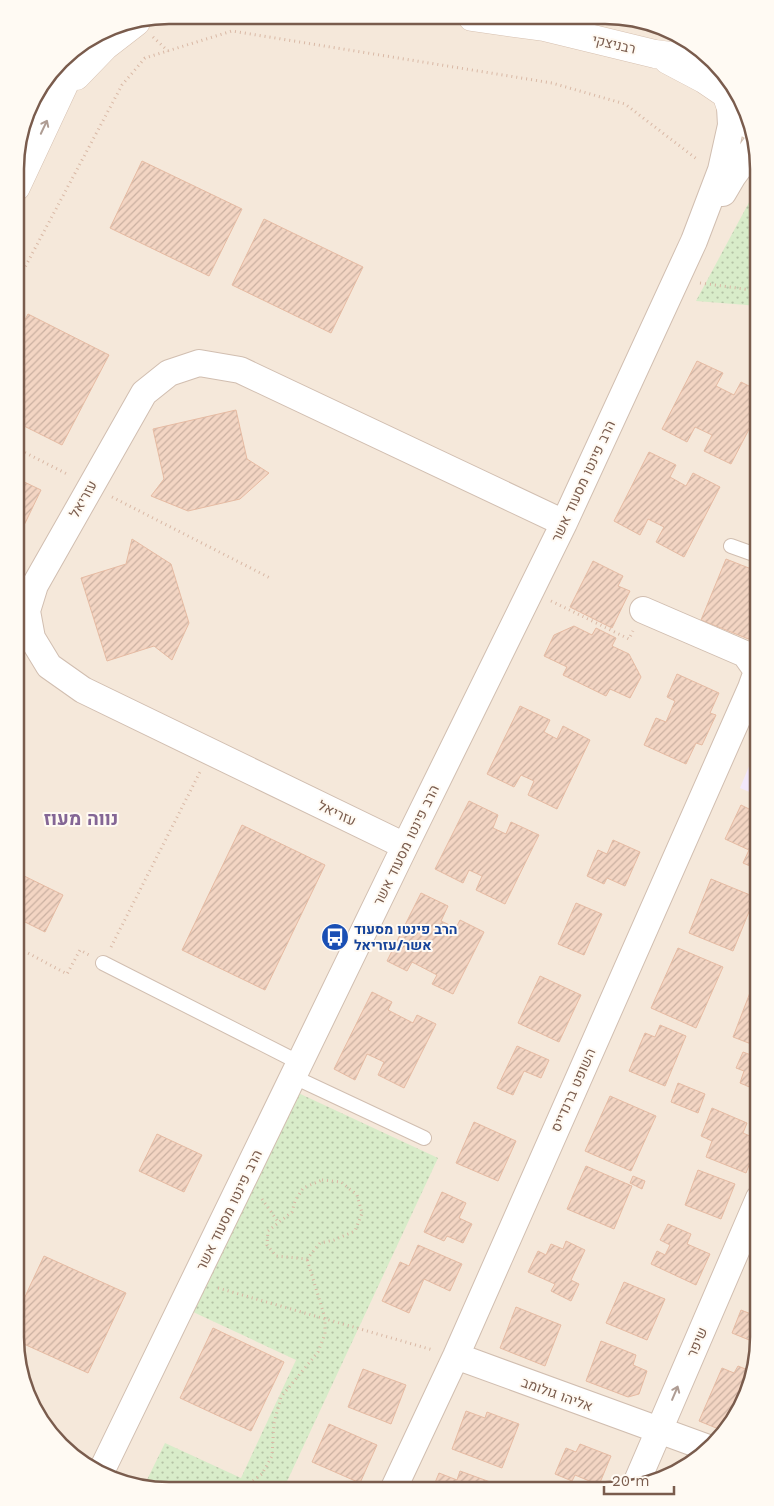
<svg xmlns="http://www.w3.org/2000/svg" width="774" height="1506" font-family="'Work Sans',Heebo,sans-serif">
	<defs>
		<pattern id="park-dots" width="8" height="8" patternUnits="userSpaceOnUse" patternTransform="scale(1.25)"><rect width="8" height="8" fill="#d8ecc9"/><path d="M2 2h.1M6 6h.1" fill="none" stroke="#b4c2a5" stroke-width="1.8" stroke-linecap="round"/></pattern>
		<pattern id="building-hatch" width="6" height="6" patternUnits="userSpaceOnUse" patternTransform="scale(1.25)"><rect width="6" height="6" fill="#f3d5c3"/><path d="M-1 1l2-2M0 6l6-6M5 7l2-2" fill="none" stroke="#cab0a1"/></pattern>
	</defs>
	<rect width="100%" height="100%" fill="#fdf6ec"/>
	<path fill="#f5e8da" d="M169,15L635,18L706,53L751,120L759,169V1347L747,1396L727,1431L691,1465L654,1483L605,1491L149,1490L101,1475L68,1453L23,1386L15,1337L16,149L31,101L67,53L110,27Z"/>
	<path fill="#f3e8fa" d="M759,742V796L740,788Z"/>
	<path fill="url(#park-dots)" d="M759,187V306L696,301L754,193Z
		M294,1091L438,1158L283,1490H149L143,1488L165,1443L241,1478L296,1360L191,1311Z"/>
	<path fill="url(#building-hatch)" stroke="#e6bba3" d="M142,161L242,209L209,276L110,228Z
		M264,219L363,267L331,333L232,285Z
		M28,314L109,355L62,445L16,422V337Z
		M697,361L723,373L716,386L734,395L741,382L759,391V410L731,464L704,451L712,435L695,427L687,442L662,429Z
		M236,410L247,459L269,473L240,499L188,511L151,496L164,479L153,429Z
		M649,452L676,465L670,477L686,486L693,473L720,487L684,557L656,542L664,527L648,519L640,535L614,521Z
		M16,478L41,490L16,542Z
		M132,539L171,564L189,623L172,660L154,646L107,661L81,578L126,564Z
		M726,559L759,572V621L751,640L701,620Z
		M593,561L623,576L618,586L630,591L612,628L570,607Z
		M574,626L592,635L596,628L616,638L612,646L629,654L641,677L630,698L610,689L606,696L563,675L567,667L544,656L554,635Z
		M677,674L719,693L710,713L716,715L702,745L696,743L686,764L644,745L656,718L666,722L675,701L667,697Z
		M520,706L550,720L544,732L557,739L563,726L590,740L557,809L528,795L534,781L521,775L514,787L487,774Z
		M755,776L759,778V792L750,788Z
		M469,801L498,815L493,828L506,834L511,822L539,835L505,904L476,890L482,876L469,870L463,883L435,869Z
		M741,805L759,814V870L743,863L749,850L725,839Z
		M242,825L325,865L265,990L182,950Z
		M613,840L640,852L625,886L607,878L604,884L587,876L598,850L607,854Z
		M16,872L63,895L45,932L15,917Z
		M711,879L755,897L733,951L689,933Z
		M421,893L448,906L441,921L456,928L460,920L484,932L453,994L432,984L437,975L412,962L407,971L387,961Z
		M576,903L602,914L584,955L558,944Z
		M678,948L723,967L696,1028L651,1008Z
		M540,976L581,995L559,1042L518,1023Z
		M751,990L759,993V1047L733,1037Z
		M372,992L392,1002L388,1010L413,1023L417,1015L436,1024L404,1088L378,1075L384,1062L367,1054L355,1080L334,1069Z
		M660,1025L686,1036L665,1086L629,1071L645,1033L655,1037Z
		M517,1046L549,1060L541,1078L524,1071L513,1095L497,1088Z
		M743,1052L759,1058V1091L740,1083L744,1071L736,1068Z
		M678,1083L705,1094L698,1113L671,1102Z
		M610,1096L656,1116L631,1171L585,1151Z
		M712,1108L747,1123L743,1133L759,1140L746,1173L706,1157L712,1141L701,1136Z
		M474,1122L516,1141L498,1181L456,1163Z
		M157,1134L202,1155L184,1192L139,1171Z
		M586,1166L632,1186L614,1229L567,1209Z
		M698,1170L735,1184L721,1219L685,1205Z
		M633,1176L645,1181L642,1189L630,1183Z
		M442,1192L466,1203L459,1218L472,1224L463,1243L447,1236L444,1241L424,1232Z
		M668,1224L691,1234L687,1244L710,1254L696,1285L651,1264L657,1251L665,1255L670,1245L660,1240Z
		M566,1241L585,1250L571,1280L579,1284L571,1301L551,1291L555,1284L528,1272L538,1251L546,1255L551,1244L563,1249Z
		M418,1245L462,1264L450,1291L424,1279L409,1313L382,1301L400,1262L409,1266Z
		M44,1256L126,1293L88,1373L15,1340V1318Z
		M624,1282L665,1299L647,1340L606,1323Z
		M756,1301L759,1302V1344L732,1333L741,1310L751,1314Z
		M516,1307L561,1325L545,1366L500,1348Z
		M213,1328L284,1362L251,1431L180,1398Z
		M601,1341L636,1355L633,1365L647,1371L639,1394L628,1397L586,1381Z
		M738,1366L753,1372L747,1396L726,1432L699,1421L722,1368L734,1373Z
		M363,1369L406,1385L391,1424L348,1407Z
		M466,1411L485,1418L487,1412L519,1424L502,1468L452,1449Z
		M329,1424L377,1445L360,1483L312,1462Z
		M580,1444L611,1456L599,1485L575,1475L572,1481L555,1474L566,1448L576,1452Z
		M460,1471L493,1483L490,1491L432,1490L439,1473L457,1480Z"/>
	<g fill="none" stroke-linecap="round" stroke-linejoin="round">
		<g stroke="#d1beb0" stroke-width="16">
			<path id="lane" d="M731,546L759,556
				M103,963L300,1063
				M294,1077L424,1138"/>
		</g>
		<g stroke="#d1beb0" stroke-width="28">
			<path id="street" d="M723,193L733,176L755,146
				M643,610L745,654L757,671L751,688
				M405,846L83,690L49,666L32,638L27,611L35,585L144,393L169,373L199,363L240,370L564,523
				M456,1356L708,1448
				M100,1474L405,846L564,523L694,241L721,170L731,125L730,107
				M635,1486L759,1198
				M393,1490L456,1356L751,688H759"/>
		</g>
		<g stroke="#d6c0b0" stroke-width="29">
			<path id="secondary" d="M472,17L544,27L655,54L685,58L710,59
				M668,60L704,79L726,94
				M76,76L105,46L136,22
				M726,82C725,102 734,118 752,126
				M16,187L83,44"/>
		</g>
		<path stroke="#d9b8a5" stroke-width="3" stroke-dasharray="1 4" stroke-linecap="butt" d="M153,37L168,51
			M700,283L759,291
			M16,284L122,85L145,58L232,31L552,83L625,104L698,160
			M16,448L69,475
			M112,497L272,579
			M551,601L629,639L633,631
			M15,946L67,974L80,950L89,955
			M111,947L200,772
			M322,1180L341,1182L357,1195L362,1213L355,1231L334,1240L320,1243L307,1259L276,1256L267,1245L268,1231L292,1212L295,1201L303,1188Z
			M262,1199L279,1223
			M218,1288L433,1350
			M241,1490L262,1474L272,1456L274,1423L281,1397L318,1352L325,1334V1318L307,1259"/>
		<use href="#lane" stroke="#fff" stroke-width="14"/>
		<use href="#street" stroke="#fff" stroke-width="26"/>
		<use href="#secondary" stroke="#fff" stroke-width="28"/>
	</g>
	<defs><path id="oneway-shaft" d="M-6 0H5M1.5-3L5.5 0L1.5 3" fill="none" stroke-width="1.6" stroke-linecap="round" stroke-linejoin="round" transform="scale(1.25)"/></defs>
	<g stroke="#af9d94">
		<use href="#oneway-shaft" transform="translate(44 127) rotate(-65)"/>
		<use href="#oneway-shaft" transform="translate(675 1393) rotate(-67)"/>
	</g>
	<defs>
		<g id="bus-disc" transform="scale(1.4375)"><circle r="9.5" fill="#1a4fb4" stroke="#fffaf3"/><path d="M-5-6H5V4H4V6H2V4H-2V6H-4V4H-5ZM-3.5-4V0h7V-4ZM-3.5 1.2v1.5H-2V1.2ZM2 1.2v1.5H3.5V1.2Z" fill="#fff"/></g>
	</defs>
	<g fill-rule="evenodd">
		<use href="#bus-disc" x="335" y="937"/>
	</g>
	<g text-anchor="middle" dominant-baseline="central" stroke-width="4" stroke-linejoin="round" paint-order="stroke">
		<g font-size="14" fill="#7a5c4d" stroke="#fffaf3">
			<text transform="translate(614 44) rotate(13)">רבניצקי</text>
			<text transform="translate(583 481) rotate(-65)">הרב פינטו מסעוד אשר</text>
			<text transform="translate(83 499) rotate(-60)">עזריאל</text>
			<text transform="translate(337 813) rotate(26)">עזריאל</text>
			<text transform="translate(406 845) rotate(-64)">הרב פינטו מסעוד אשר</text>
			<text transform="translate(573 1090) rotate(-66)">השופט ברנדייס</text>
			<text transform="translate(229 1210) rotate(-64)">הרב פינטו מסעוד אשר</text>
			<text transform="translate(697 1342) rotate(-67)">שיפר</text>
			<text transform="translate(557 1394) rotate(20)">אליהו גולומב</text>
		</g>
		<g font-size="14" font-weight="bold" fill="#164399" stroke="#fffaf3" text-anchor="start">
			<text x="354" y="929">הרב פינטו מסעוד<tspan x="354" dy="16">אשר/עזריאל</tspan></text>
		</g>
		<g font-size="19" font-weight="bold" fill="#846695" stroke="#fffaf3">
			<text x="81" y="818">נווה מעוז</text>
		</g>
	</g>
	<path d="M0 0H774V1506H0ZM169 24H605A145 145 0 0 1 750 169V1337A145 145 0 0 1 605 1482H169A145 145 0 0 1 24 1337V169A145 145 0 0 1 169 24Z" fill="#fffaf3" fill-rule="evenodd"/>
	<path fill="none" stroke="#7a5c4d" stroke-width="2.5" d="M169 24H605A145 145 0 0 1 750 169V1337A145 145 0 0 1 605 1482H169A145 145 0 0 1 24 1337V169A145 145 0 0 1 169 24Z"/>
	<path d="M604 1486v8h70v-8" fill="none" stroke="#7a5c4d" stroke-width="2.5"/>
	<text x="612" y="1486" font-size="15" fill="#7a5c4d" stroke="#fffaf3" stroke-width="4" paint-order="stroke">20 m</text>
</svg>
